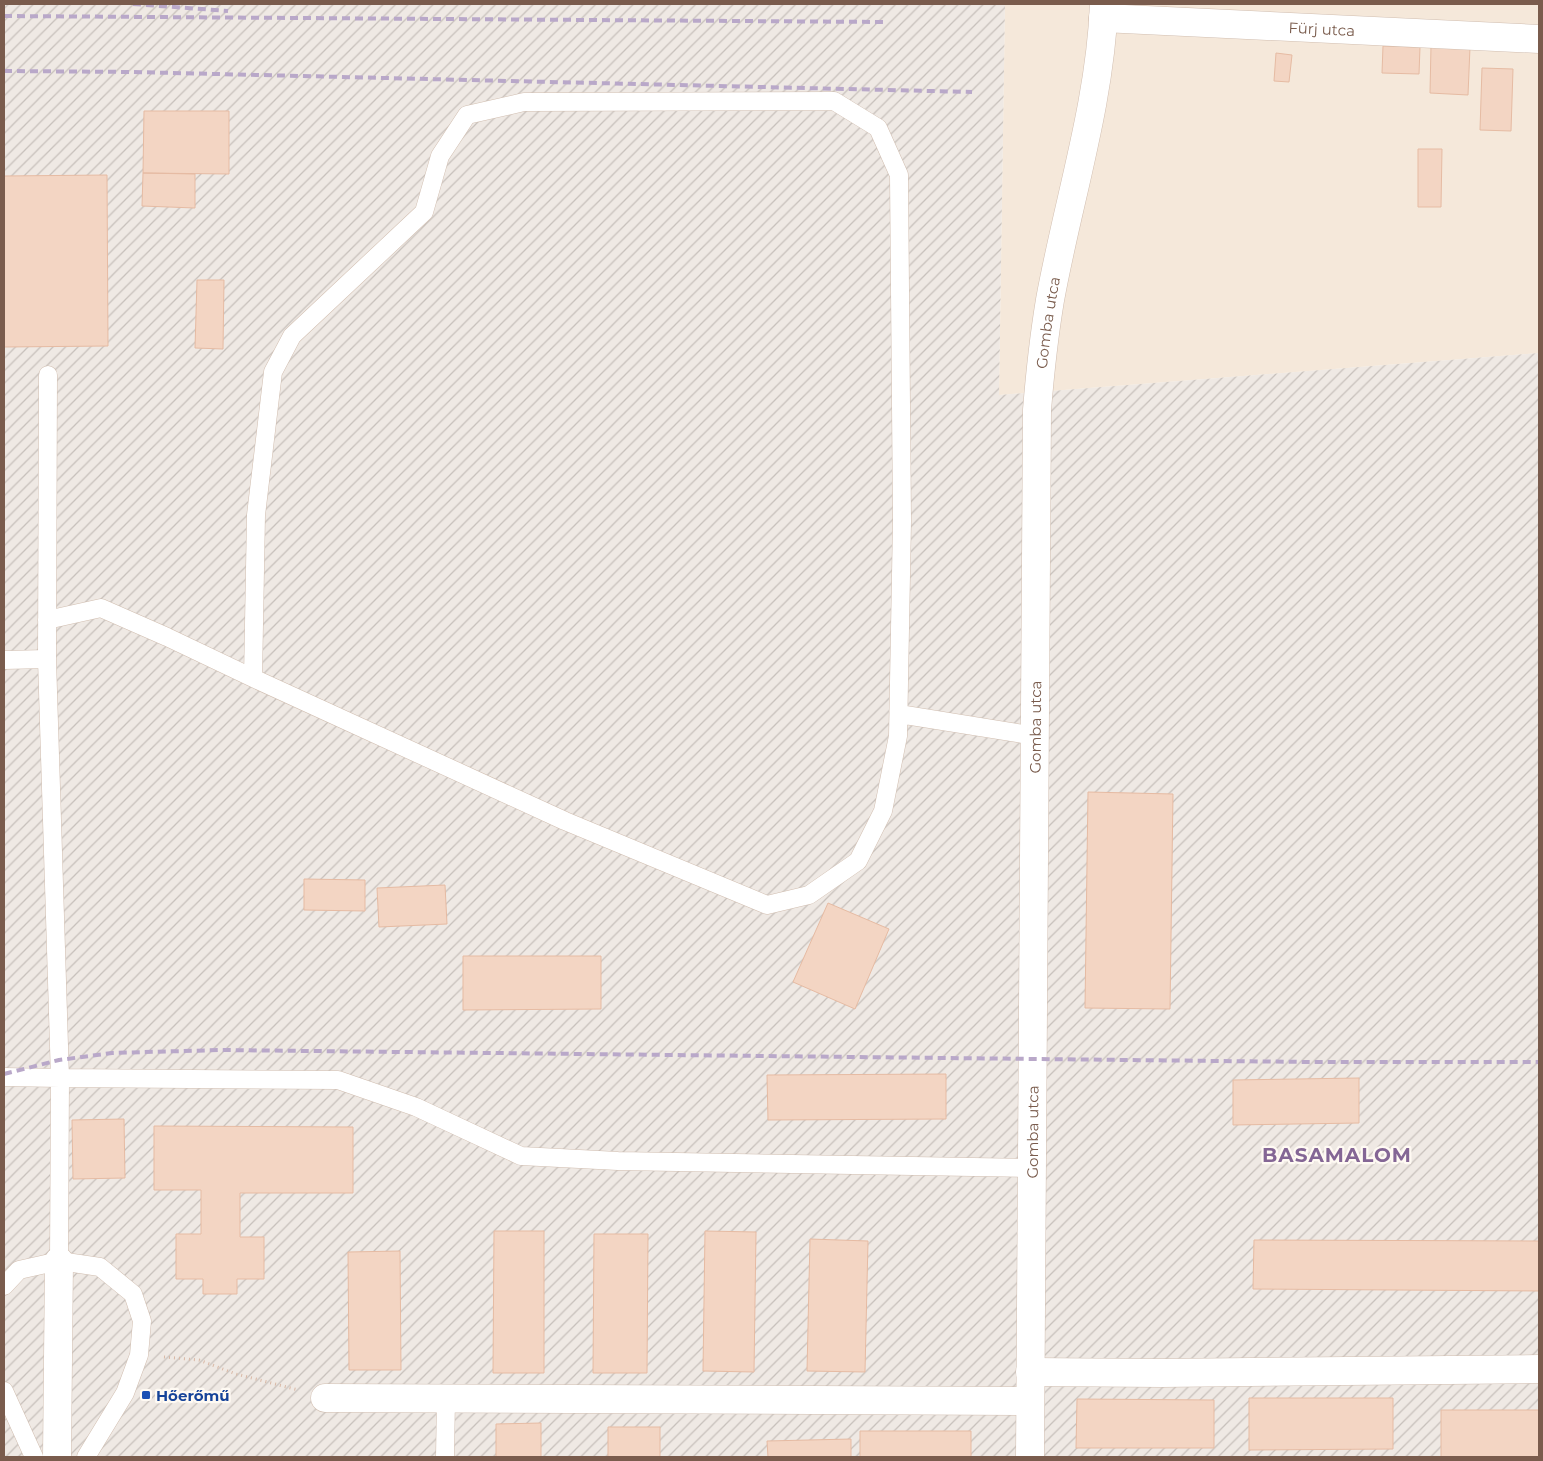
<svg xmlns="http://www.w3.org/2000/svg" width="1543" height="1461" font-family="Montserrat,sans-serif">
	<defs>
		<pattern id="industrial-furrows" width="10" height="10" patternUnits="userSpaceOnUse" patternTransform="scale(1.25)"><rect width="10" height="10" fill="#efe9e4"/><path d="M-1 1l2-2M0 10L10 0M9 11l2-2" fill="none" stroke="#c7c0bb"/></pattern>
	</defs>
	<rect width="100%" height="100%" fill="#fdf6ec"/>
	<path fill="#f5e8da" d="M1005,4H1539V353L999,395Z"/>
	<path fill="url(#industrial-furrows)" d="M4,4H1005L999,395L1539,353V1457H4Z"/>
	<path fill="#f3d5c3" stroke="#e6bba3" d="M1383,46L1420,47L1419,74L1382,73Z
		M1431,46L1470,47L1468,95L1430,93Z
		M1276,53L1292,55L1289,82L1274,81Z
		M1482,68L1513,69L1511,131L1480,130Z
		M144,111H229V174L143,173Z
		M1418,149H1442L1441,207H1418Z
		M143,173L195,174V208L142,206Z
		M107,175L108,346L4,347V176Z
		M197,280H224L223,349L195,348Z
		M1088,792L1173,794L1170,1009L1085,1008Z
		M304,879L365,880V911L304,910Z
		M445,885L447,924L379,927L377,888Z
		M828,903L889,929L855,1009L793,982Z
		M463,956H601V1009L463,1010Z
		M946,1074V1119L768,1120L767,1075Z
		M1359,1078V1123L1233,1125V1080Z
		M124,1119L125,1178L73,1179L72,1120Z
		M154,1126L353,1127V1193H240V1237H264V1279H237V1294H203V1279H176V1234H201V1190H154Z
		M494,1231H544V1373H493Z
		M705,1231L756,1232L754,1372L703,1371Z
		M594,1234H648L647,1373H593Z
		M810,1239L868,1241L865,1372L807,1371Z
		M1254,1240L1539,1241V1291L1253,1289Z
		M400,1251L401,1370H349L348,1252Z
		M1249,1398H1393V1449L1249,1450Z
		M1077,1399L1214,1400V1448H1076Z
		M1441,1410H1539V1457H1441Z
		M541,1423V1457H496V1424Z
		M608,1427H660V1457H608Z
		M860,1431H971V1457H860Z
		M851,1439V1457H768L767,1441Z"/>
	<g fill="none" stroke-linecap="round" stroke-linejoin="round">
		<g stroke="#d1beb0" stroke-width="19">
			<path id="lane" d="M47,620L101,608L167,637L253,678L565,821L767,905L809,895L858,861L883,811L898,736L902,521L899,175L878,128L834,101L524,102L467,115L440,156L424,212L292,336L273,372L256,515L253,678
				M4,660L47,659L48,375
				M899,714L1036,736
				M4,1077L60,1078L47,659
				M59,1261L60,1078L338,1080L416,1107L521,1156L618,1161L1032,1168
				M4,1286L19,1270L59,1261L100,1267L133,1294L142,1321L139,1355L125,1393L86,1457
				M4,1391L34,1457
				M445,1457L446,1398"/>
		</g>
		<g stroke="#d1beb0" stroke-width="29">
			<g id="street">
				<path id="s1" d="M1103,18L1539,39"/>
				<path d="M1030,1372L1162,1373L1539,1369"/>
				<path d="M325,1398L1030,1401"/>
				<path d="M57,1457L59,1261"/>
				<path id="s2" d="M1030,1457L1037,410C1040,373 1044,336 1050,300C1068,201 1100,105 1104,4"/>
			</g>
		</g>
		<path stroke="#d9b8a5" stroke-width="3" stroke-dasharray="1 4" stroke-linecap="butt" d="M164,1357L199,1360L236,1374L298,1390"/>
		<use href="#lane" stroke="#fff" stroke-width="18"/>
		<use href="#street" stroke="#fff" stroke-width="28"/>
		<path stroke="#b9a8c9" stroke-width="4" stroke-dasharray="8 5" stroke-linecap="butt" d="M133,4L228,11
			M4,16L885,22
			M4,71L133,72L972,92
			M4,1074L59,1060L112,1053L220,1050L1310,1062H1539"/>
	</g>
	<rect fill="#1a4fb4" stroke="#fffaf3" stroke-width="2" x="141" y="1390" width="10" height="10" rx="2.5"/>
	<g text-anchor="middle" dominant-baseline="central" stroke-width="4.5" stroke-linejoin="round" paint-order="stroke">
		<g font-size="15" fill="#7a5c4d" stroke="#fffaf3">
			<text stroke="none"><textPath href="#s1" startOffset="219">Fürj utca</textPath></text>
			<text stroke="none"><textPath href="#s2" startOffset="1135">Gomba utca</textPath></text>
			<text stroke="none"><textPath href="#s2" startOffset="730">Gomba utca</textPath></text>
			<text stroke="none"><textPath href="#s2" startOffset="325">Gomba utca</textPath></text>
		</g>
		<g font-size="15" font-weight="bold" fill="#164399" stroke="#fffaf3" text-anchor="start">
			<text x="156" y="1395">Hőerőmű</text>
		</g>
		<g font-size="20" font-weight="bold" letter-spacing="1" fill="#846695" stroke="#fffaf3">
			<text x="1337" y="1155">BASAMALOM</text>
		</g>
	</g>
	<rect width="1543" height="1461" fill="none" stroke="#7a5c4d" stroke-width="10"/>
</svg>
